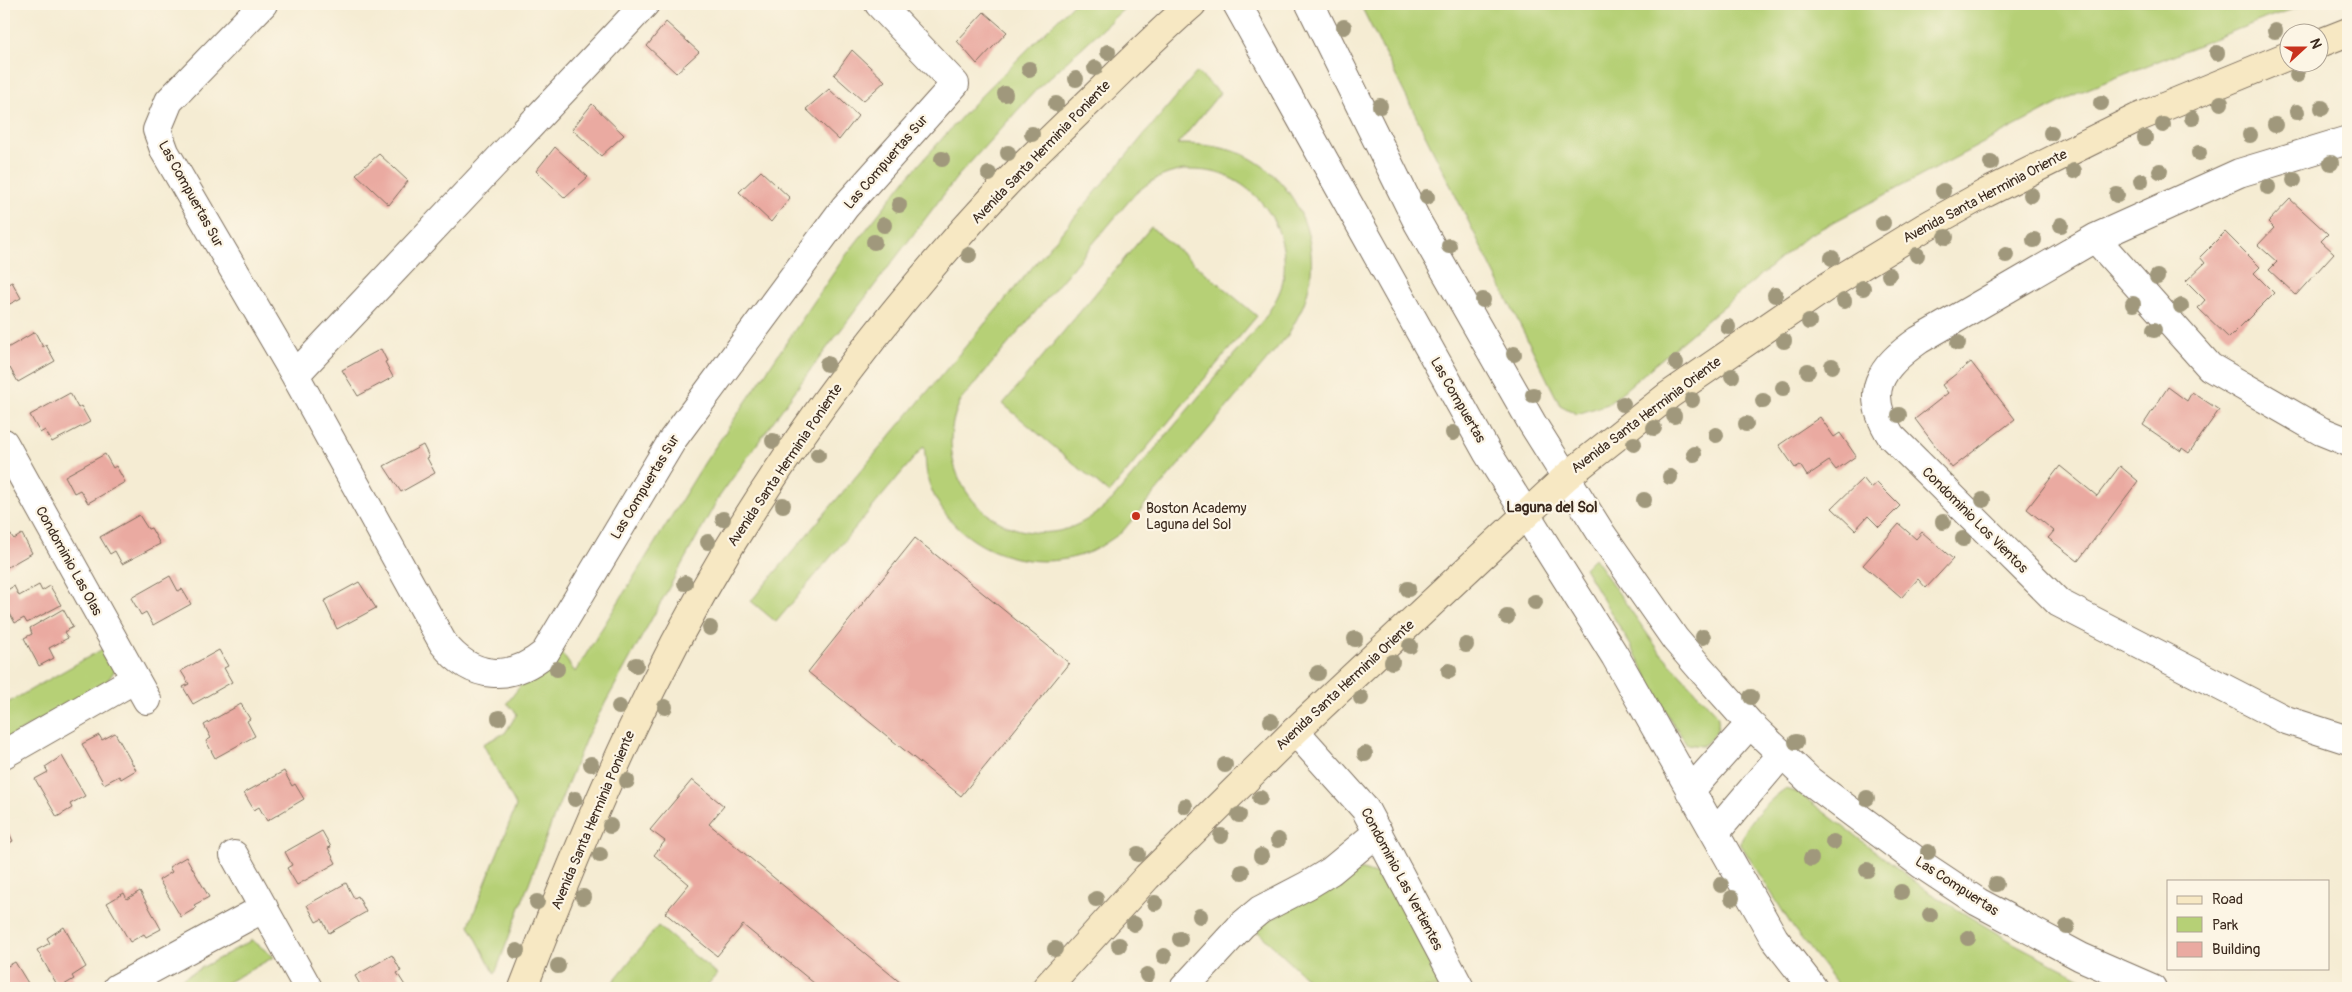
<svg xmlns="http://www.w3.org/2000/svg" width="2352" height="992" font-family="Pangolin,sans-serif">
	<rect width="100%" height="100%" fill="#fcf5e5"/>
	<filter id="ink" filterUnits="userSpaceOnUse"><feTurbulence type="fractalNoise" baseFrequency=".02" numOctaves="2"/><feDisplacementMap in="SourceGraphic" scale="10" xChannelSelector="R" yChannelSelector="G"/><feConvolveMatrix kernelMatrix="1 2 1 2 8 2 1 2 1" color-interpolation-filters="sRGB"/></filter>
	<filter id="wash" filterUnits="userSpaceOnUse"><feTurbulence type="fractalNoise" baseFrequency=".0096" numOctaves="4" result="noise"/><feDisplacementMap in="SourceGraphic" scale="20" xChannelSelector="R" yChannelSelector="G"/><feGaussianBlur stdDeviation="1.12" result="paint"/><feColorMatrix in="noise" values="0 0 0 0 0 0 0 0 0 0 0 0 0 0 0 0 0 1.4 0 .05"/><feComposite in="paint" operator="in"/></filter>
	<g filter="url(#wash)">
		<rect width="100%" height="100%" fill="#f5ecd3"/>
		<path fill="#b6d076" stroke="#787d4a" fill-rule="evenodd" d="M1073,4H1129L1036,90L957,177L808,373L719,497L587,736L550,827L495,974L469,925L516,806L483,744L505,733L517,714L507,703L531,672L558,648L575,672L705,462L843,259L906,179L974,103Z
			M1360,4H2309L2269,17L2080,92L1807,236L1608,404L1577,414L1560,405Z
			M1197,72L1220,93L1178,144C1200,144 1221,146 1242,154C1294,177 1323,239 1307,294C1303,309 1295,322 1288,335L1122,532C1112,539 1101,547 1090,552C1029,577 951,548 929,483C925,471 926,458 924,446L776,622L751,601ZM1183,170C1194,170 1206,170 1217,173C1264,187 1293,237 1282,285C1278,298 1271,308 1264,319L1111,501C1096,515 1080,526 1059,531C985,545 927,467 961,400L1134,195C1149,181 1163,174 1183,170Z
			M1151,227L1257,316L1109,493L1003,404Z
			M1594,558L1660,652L1717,715C1722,729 1712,739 1702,746L1687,744L1670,719L1631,646L1584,568Z
			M106,647L117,667L106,683L4,740V705Z
			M1785,789L1799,793L1930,893L2015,944L2100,988H1840L1794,929L1741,845C1740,828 1771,798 1785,789Z
			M1353,870H1363L1375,874L1394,887L1451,988H1317L1255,929Z
			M658,926L717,974L705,988H608Z
			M252,940L274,957L217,988H165Z"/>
		<g id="blocks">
			<path fill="#eaaaa1" d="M984,12L1007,32L977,64L957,41Z
				M666,22L699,52L676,73L647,46Z
				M852,50L885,81L863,101L834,75Z
				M829,89L858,116L839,140L806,109Z
				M592,104L624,135L601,156L572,129Z
				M555,147L588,177L565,198L536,171Z
				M379,154L408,181L389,205L356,174Z
				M761,171L790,198L771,222L739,192Z
				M2290,199L2328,234L2321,241L2334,253L2296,295L2269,270L2277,262L2258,245L2274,228L2268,222Z
				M2225,232L2260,267L2254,273L2274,293L2229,338L2198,308L2205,300L2186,281L2205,263L2200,257Z
				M4,276L8,284L12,282L21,298L4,307Z
				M35,332L43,347L46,345L55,361L18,382L10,368L5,372L4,370V350Z
				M381,349L387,361L385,362L393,377L358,396L342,370Z
				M1971,362L2015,419L1952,468L1915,419L1948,393L1942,385Z
				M2168,387L2187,401L2192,392L2219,410L2189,453L2182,448L2181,451L2143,425Z
				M70,393L78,408L81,406L90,422L52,442L45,430L40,433L30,415Z
				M1820,417L1834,437L1840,433L1856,456L1836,470L1829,461L1807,476L1800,465L1795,468L1779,445Z
				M423,445L429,457L427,458L435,473L401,492L384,466Z
				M105,454L113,468L116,466L125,482L88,503L80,490L74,493L65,476Z
				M2060,466L2097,496L2120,466L2138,481L2078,561L2048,538L2054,531L2027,509Z
				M1863,478L1871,488L1877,483L1900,506L1879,527L1868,516L1855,530L1832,508Z
				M139,515L148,529L151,528L160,544L122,564L115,551L110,554L100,537Z
				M1899,524L1916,539L1922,532L1953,559L1926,588L1918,579L1901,598L1863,565Z
				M10,534L14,539L22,534L32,553L4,569V537Z
				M915,538L1069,663L961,796L808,672Z
				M170,576L178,591L182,589L191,604L153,625L146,612L141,615L131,598Z
				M359,582L376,608L337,629L324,601Z
				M39,585L42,591L50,586L61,605L27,623L24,618L15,623L4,602V592L14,586L19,596Z
				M63,609L73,627L64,632L68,638L49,648L54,658L39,666L24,638L32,634L30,628Z
				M219,650L228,666L224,668L232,682L193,704L183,687L189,684L181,671Z
				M241,704L250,719L247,721L255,736L215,758L206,741L211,738L204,725Z
				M115,733L136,770L121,779L119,776L104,784L82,744L99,735L102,740Z
				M62,756L85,796L70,804L72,808L57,817L35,779L48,772L45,767Z
				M284,771L292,786L295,784L304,799L267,821L259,807L254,810L244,793Z
				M692,780L724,806L709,824L907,988H820L743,925L717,956L665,913L689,884L654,855L665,841L650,830Z
				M4,823L13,841L4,846Z
				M322,831L331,847L328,848L336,863L297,885L287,868L292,865L285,852Z
				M186,857L209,897L194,905L196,908L181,917L159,880L172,872L169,867Z
				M346,883L354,898L358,896L366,912L329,933L322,919L316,922L307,905Z
				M140,891L161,929L146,937L144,934L130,942L107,903L124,893L127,899Z
				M64,927L86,967L72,976L74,979L59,988L37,950L50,943L47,938Z
				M392,955L401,971L397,973L406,987L362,988L355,976Z
				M15,962L31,988H4V968Z"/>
		</g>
	</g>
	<g filter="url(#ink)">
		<use href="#blocks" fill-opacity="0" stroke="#7c6e5d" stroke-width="1"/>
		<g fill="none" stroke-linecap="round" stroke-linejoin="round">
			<g stroke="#7c6e5d" stroke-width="30">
				<path id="street" d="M263,4L169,101L157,130L165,152L295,375
					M645,4L295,375L443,643C472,680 510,682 545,653L673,439L845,207L955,84L879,4
					M1237,4L1487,452L1615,656L1774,938L1813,988
					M1310,4L1418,223L1532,423L1601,533L1675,639L1700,668L1750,724L1810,781L1921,864L1978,902L2081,957L2152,988
					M2095,238L2239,173L2348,140
					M2348,442L2321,431L2210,367L2095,238L1919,340C1879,368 1863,392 1891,436L2059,603L2286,720L2348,740
					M4,443L147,700
					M1295,731L1365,809L1460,988
					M4,754L135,679
					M1690,791L1750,724
					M1716,832L1782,754
					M234,855L308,988
					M117,988L264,908
					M1184,988L1242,925L1260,910L1308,885L1331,871L1378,832"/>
			</g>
			<g stroke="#7c6e5d" stroke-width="30">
				<path id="secondary" d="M2320,43L2348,32
					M523,988C562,887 603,786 652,688C742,506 863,337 1001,189C1030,158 1061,129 1091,100C1125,67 1157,34 1192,4
					M1046,988L1147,877L1295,731L1566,477L1669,395L1825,288L1925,227L1986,193L2137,118L2290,55"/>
			</g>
			<use href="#street" stroke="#fff" stroke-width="28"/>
			<use href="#secondary" stroke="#f7e8c3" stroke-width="28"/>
		</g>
		<g fill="#a0987c">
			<circle cx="1344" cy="27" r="8"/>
			<circle cx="2275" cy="31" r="8"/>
			<circle cx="1108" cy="52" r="8"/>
			<circle cx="2217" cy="53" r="8"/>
			<circle cx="1095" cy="68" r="8"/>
			<circle cx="1029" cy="69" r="8"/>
			<circle cx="2297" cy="75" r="8"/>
			<circle cx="1076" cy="79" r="8"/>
			<circle cx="1005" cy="94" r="8"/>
			<circle cx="2101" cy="103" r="8"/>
			<circle cx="2221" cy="103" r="8"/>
			<circle cx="1056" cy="104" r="8"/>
			<circle cx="1380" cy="106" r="8"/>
			<circle cx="2322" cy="108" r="8"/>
			<circle cx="2297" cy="112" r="8"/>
			<circle cx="2192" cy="118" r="8"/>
			<circle cx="2163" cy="125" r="8"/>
			<circle cx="2275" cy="125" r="8"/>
			<circle cx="2051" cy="133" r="8"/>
			<circle cx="1032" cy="134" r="8"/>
			<circle cx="2250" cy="135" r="8"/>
			<circle cx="2145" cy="138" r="8"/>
			<circle cx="1008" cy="153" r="8"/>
			<circle cx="2199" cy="153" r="8"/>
			<circle cx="942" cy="159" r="8"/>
			<circle cx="1991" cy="163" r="8"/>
			<circle cx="2331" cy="163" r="8"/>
			<circle cx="2074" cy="171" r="8"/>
			<circle cx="2160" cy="171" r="8"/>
			<circle cx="989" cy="174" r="8"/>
			<circle cx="2294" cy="180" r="8"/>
			<circle cx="2141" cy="181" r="8"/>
			<circle cx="2268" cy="187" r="8"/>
			<circle cx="1943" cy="191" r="8"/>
			<circle cx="2031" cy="195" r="8"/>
			<circle cx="2117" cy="195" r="8"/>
			<circle cx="1427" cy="197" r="8"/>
			<circle cx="899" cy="205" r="8"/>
			<circle cx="1883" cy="223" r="8"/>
			<circle cx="884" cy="225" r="8"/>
			<circle cx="2061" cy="225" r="8"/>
			<circle cx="1946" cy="237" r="8"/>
			<circle cx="2034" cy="240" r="8"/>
			<circle cx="874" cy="242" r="8"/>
			<circle cx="1449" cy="246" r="8"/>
			<circle cx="969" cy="255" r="8"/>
			<circle cx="1917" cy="255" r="8"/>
			<circle cx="2006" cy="255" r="8"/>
			<circle cx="1832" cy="258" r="8"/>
			<circle cx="1889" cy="275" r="8"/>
			<circle cx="2157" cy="277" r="8"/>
			<circle cx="1863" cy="288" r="8"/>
			<circle cx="1775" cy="295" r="8"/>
			<circle cx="1483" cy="300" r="8"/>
			<circle cx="1844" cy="301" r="8"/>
			<circle cx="2133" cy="304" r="8"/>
			<circle cx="2181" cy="306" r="8"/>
			<circle cx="1809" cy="322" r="8"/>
			<circle cx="1728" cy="327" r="8"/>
			<circle cx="2154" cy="330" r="8"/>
			<circle cx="1784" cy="341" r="8"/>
			<circle cx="1958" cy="343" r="8"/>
			<circle cx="1514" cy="354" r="8"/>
			<circle cx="1676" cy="363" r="8"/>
			<circle cx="827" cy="364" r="8"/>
			<circle cx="1832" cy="366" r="8"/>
			<circle cx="1808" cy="371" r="8"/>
			<circle cx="1732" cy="376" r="8"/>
			<circle cx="1783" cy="388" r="8"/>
			<circle cx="1533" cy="395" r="8"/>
			<circle cx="1692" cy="400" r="8"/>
			<circle cx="1763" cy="401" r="8"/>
			<circle cx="1623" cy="404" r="8"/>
			<circle cx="1899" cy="415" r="8"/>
			<circle cx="1674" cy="416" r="8"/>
			<circle cx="1746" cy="424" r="8"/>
			<circle cx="1654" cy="428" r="8"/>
			<circle cx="1453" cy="433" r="8"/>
			<circle cx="1716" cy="435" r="8"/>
			<circle cx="773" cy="441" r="8"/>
			<circle cx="1634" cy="444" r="8"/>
			<circle cx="1694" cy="454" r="8"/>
			<circle cx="818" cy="455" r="8"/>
			<circle cx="1670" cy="477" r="8"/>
			<circle cx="1644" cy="500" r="8"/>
			<circle cx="1983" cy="500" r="8"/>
			<circle cx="783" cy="505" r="8"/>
			<circle cx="723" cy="519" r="8"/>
			<circle cx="1943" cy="522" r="8"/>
			<circle cx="1963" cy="539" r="8"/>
			<circle cx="708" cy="542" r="8"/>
			<circle cx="685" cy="583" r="8"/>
			<circle cx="1408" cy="589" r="8"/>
			<circle cx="1535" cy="602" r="8"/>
			<circle cx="1507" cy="617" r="8"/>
			<circle cx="710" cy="628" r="8"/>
			<circle cx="1703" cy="637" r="8"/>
			<circle cx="1355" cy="639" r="8"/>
			<circle cx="1466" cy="645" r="8"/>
			<circle cx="1410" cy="646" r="8"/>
			<circle cx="1392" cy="662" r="8"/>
			<circle cx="636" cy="665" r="8"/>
			<circle cx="557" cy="669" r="8"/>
			<circle cx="1449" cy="671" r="8"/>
			<circle cx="1318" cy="673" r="8"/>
			<circle cx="1751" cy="697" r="8"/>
			<circle cx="1361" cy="698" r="8"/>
			<circle cx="619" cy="707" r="8"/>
			<circle cx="665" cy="707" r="8"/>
			<circle cx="499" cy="718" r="8"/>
			<circle cx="1271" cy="721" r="8"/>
			<circle cx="1796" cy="742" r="8"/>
			<circle cx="1365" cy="754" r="8"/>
			<circle cx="591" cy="764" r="8"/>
			<circle cx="1225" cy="765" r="8"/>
			<circle cx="627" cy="781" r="8"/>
			<circle cx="1260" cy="798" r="8"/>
			<circle cx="1867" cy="798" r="8"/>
			<circle cx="575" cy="799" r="8"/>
			<circle cx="1185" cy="806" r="8"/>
			<circle cx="1239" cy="815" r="8"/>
			<circle cx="610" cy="826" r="8"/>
			<circle cx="1221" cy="836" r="8"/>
			<circle cx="1278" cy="840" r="8"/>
			<circle cx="1833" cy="842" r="8"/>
			<circle cx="1928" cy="852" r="8"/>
			<circle cx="1138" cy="854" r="8"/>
			<circle cx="600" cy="855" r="8"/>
			<circle cx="1261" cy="856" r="8"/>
			<circle cx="1811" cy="859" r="8"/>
			<circle cx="1867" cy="870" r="8"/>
			<circle cx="1242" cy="872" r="8"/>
			<circle cx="1996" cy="884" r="8"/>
			<circle cx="1721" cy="885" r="8"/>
			<circle cx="1901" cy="892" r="8"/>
			<circle cx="583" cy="897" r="8"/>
			<circle cx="1732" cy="898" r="8"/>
			<circle cx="1096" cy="899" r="8"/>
			<circle cx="537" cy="902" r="8"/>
			<circle cx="1155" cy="903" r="8"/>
			<circle cx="1930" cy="915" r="8"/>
			<circle cx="1200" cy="916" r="8"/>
			<circle cx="1134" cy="924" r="8"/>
			<circle cx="2067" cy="927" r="8"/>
			<circle cx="1968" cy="938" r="8"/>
			<circle cx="1180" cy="939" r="8"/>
			<circle cx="1119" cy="945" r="8"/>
			<circle cx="1055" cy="949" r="8"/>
			<circle cx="517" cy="951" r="8"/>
			<circle cx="1164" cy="956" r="8"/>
			<circle cx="558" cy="966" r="8"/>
			<circle cx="1147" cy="975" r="8"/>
		</g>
	</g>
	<circle fill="#c8321e" stroke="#fcf5e5" stroke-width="2" cx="1136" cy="516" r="5"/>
	<g text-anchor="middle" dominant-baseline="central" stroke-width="4.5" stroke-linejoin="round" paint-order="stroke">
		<g font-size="14" fill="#3b2a1e" stroke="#fcf5e5">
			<text transform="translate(1041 152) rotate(-46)">Avenida Santa Herminia Poniente</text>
			<text transform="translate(886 162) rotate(-49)">Las Compuertas Sur</text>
			<text transform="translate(191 194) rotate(61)">Las Compuertas Sur</text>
			<text transform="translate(1985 196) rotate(-28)">Avenida Santa Herminia Oriente</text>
			<text transform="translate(1458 400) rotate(60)">Las Compuertas</text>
			<text transform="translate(1646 415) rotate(-37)">Avenida Santa Herminia Oriente</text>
			<text transform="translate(785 465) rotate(-56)">Avenida Santa Herminia Poniente</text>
			<text transform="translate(645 487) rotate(-59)">Las Compuertas Sur</text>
			<text transform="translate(1975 520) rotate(45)">Condominio Los Vientos</text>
			<text transform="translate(69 561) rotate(61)">Condominio Las Olas</text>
			<text transform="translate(1345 685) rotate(-43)">Avenida Santa Herminia Oriente</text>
			<text transform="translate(593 820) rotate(-67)">Avenida Santa Herminia Poniente</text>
			<text transform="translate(1402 879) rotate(62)">Condominio Las Vertientes</text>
			<text transform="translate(1957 886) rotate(33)">Las Compuertas</text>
		</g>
		<g font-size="14" fill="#3b2a1e" stroke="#fcf5e5" text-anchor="start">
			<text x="1146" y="508">Boston Academy<tspan x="1146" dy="16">Laguna del Sol</tspan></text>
		</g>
		<g font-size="15" font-weight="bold" fill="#3b2a1e" stroke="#fcf5e5">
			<text x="1552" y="507">Laguna del Sol</text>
		</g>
	</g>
	<rect width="2352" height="992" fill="none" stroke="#fcf5e5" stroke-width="20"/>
	<rect x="2167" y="880" width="162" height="90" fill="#fcf5e5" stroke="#afa495"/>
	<rect x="2177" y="896" width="25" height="8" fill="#f7e8c3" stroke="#afa495"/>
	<text x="2212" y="904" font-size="15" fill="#3b2a1e">Road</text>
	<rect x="2177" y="917" width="25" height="15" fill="#b6d076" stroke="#afa495"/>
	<text x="2212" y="930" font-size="15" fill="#3b2a1e">Park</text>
	<rect x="2177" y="942" width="25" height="15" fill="#eaaaa1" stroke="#afa495"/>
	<text x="2212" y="954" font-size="15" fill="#3b2a1e">Building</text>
	<g transform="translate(2304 48) rotate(69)"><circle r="24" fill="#fcf5e5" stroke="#afa495"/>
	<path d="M0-4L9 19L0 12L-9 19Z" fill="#c8321e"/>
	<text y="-8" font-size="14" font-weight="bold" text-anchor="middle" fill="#3b2a1e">N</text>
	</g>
</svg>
